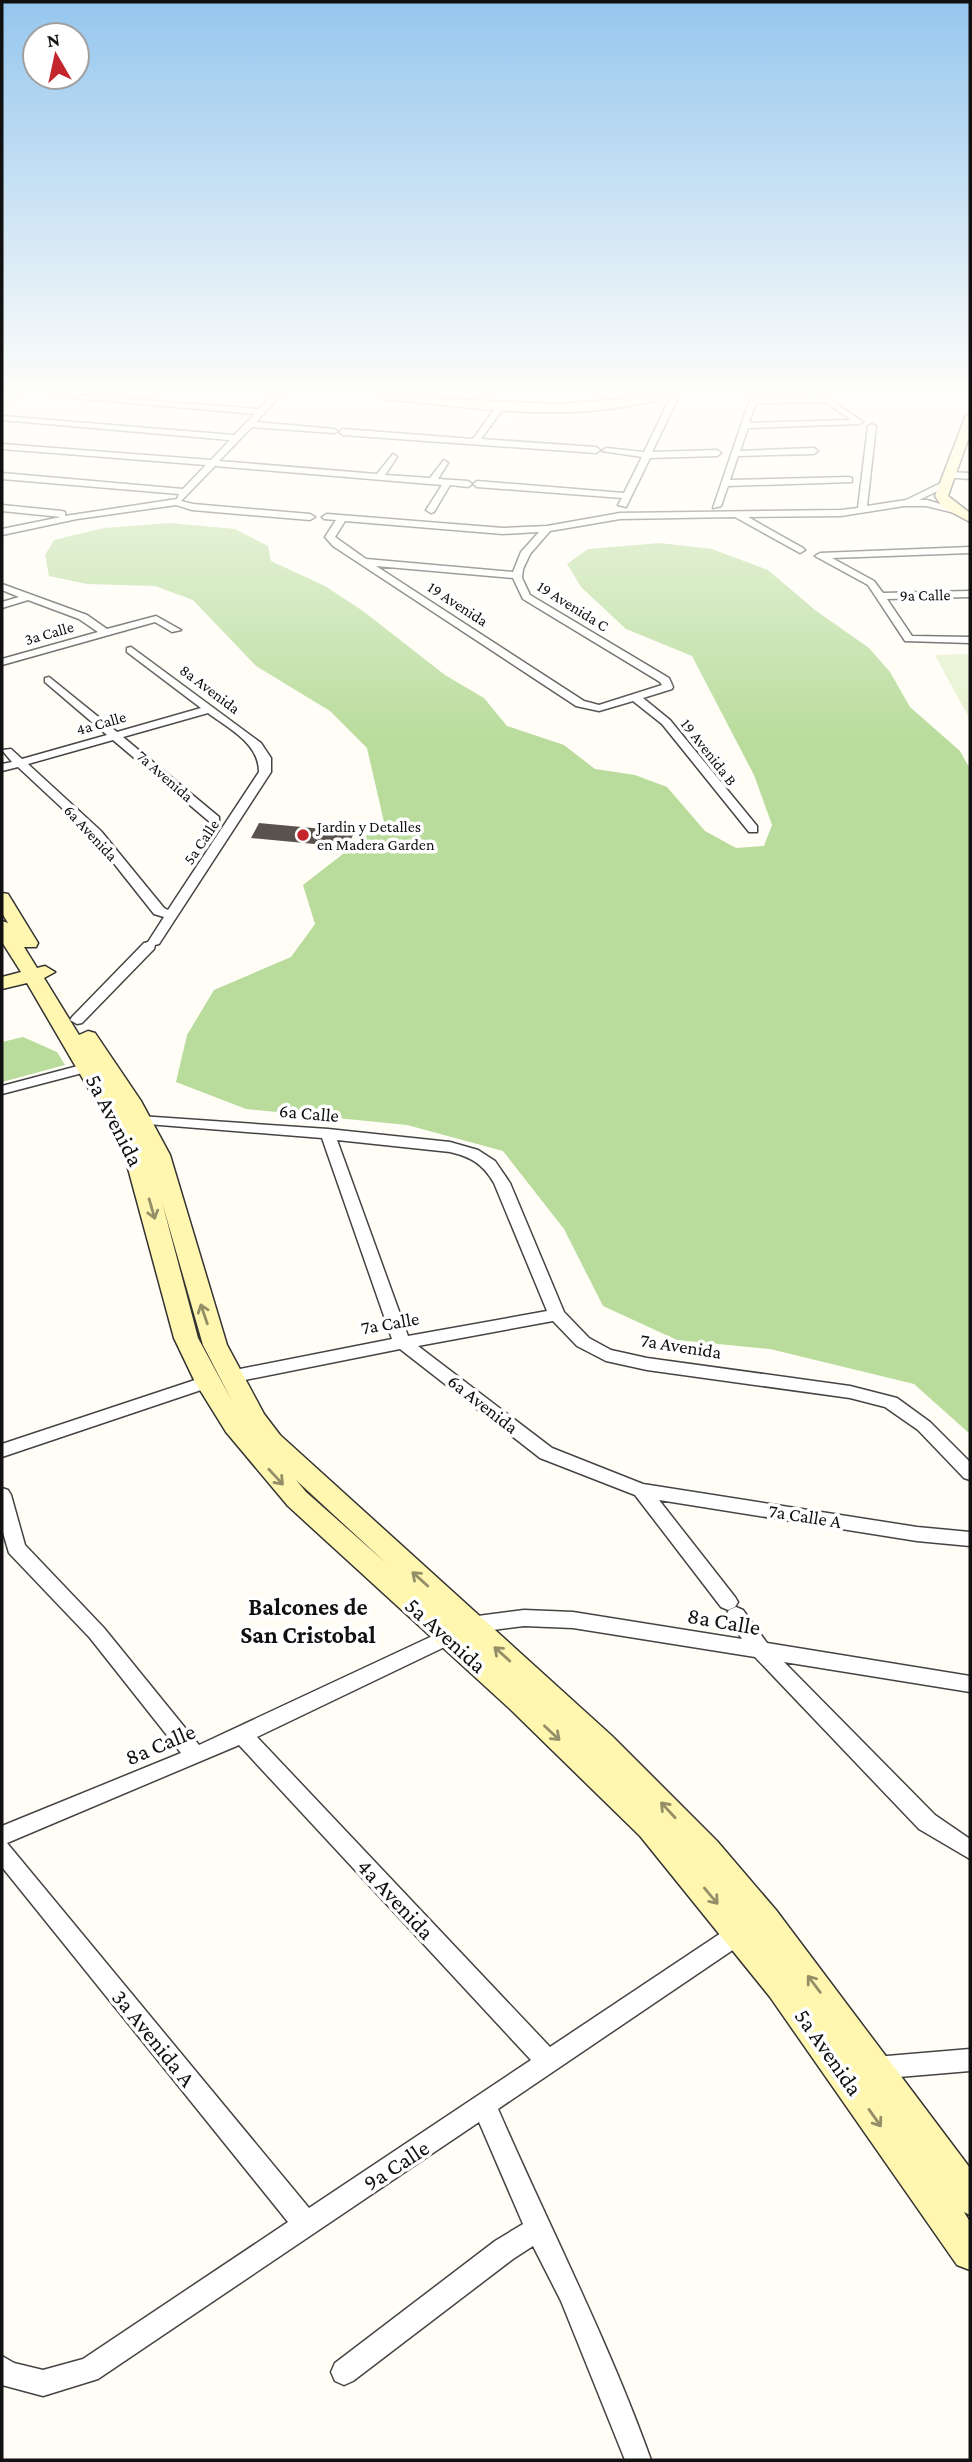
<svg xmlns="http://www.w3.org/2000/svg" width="972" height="2462" font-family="'Crimson Pro',serif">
	<rect width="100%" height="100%" fill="#fffdf5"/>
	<path fill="#b9dc9c" d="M170,523L235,529L268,546L271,561L325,586L363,611L445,675L484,698L507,726L564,745L595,769L635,775L667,787L705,831L736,848L764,846L772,825L754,775L692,656L626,629L581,587L567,564L588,549L660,543L712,549L768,570L815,610L869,648L890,672L910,707L960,751L970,769V1434L914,1384L770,1349L677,1340L603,1306L564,1229L503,1151L407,1125L246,1109L176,1082L187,1035L214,990L291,957L315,924L303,885L384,822L367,748L330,711L256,666L193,600L155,586L87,584L49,576L45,555L54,540L104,528Z
		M23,1037L57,1052L65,1065L2,1082V1042Z"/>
	<path fill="#e6f2cf" d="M970,654V718H969L935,655Z"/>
	<path fill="#5a524d" d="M259,823L355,832L346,847L251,838Z"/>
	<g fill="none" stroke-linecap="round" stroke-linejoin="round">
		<g stroke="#444" stroke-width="3">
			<path id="street" d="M51,396H91L259,409L271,396H280L256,422L334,429L338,431L334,433L252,427L219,461L377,474L393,454L397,457L385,475L430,478L444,460L448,463L438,479L468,481L472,484L468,487L450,485L434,512L431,513L426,510L442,485L215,466L181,501L193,504L310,514L315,517L310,520L192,510L176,505L77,519L2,535V529L61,517L2,511V505L62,511L65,512V516L177,499L179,494L2,479V473L183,489L206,465L2,449V444L211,460L230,440L2,420V416L234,435L255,414Z
				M671,396H679L652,452L717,450L721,453L717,456L650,458L626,507L618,505L622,498L477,487L473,484L477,481L624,493L642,457L602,451L606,448L644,452Z
				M751,396H759L758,399L828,398L863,422L859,424L748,428L740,451L814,448L818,451L814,454L738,456L730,480L849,477L852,478V482L728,486L721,506L713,508ZM826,402L851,420L749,423L756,403Z
				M498,404L505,406L481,439L596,447L600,450L596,453L343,435L339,432L343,429L473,439Z
				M872,424L876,426L867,506L906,500L943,482L947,485L946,487L919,500H927L963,511V515L926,506H904L841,516L748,517L803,548L805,550L800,553L735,517L620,519L550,531L530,554L523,569L522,578L530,595L669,678L673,687L672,689L643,698L670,720L757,826V832H749L662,724L633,701L599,711L576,706L333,546L325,537L336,520L324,519L322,517L327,514L503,528L547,526L620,513L841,510L858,508L868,426ZM345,521L503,534L539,532L521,552L513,572L366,559L335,537ZM376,566L513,578L523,599L660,682L662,685L599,705L584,701Z
				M947,472L970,473V479L944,477L943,475Z
				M970,547V553L832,558L874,581L883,593L970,591V597L887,599L912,636L970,637V643L905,641L868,585L815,556L820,553Z
				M2,584L87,615L107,629L156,616L181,630L172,632L155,622L2,665V659L98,632L79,619L28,600L2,608V602L19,597L2,590Z
				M131,647L261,743L271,758V772L159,944L155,945L154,949L82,1023L77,1024L70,1020L72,1017L144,943L148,942L164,917L154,914L93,837L18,767L2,771V764L12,762L2,750L11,749L22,759L107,735L45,682V678L49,677L117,732L201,708L127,652V648ZM208,713C229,729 259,743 259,772L168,910L164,908L101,831L28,764L113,740L211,823H219V817L123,737Z
				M89,1063L96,1067L94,1070L2,1094V1086Z
				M140,1116L328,1129L450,1142L478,1150L495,1161L510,1183L564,1312L589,1338L611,1350L647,1358L850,1386L897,1398L930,1422L970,1462V1480L964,1478L918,1430L885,1407L850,1398L647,1370L606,1361L577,1346L553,1321L418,1346L552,1448L643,1484L917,1527L970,1532V1546L917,1541L659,1500L735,1597L738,1602L735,1607L728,1610L721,1607L635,1495L540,1458L400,1349L230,1383L224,1381L221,1377L224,1373L230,1371L392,1339L322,1138L135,1123L133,1120ZM337,1140L450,1152C471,1157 483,1164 494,1183L547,1311L408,1336Z
				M207,1376L213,1378L216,1382L213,1386L2,1457V1444Z
				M2,1488L8,1490L11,1495L25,1545L104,1628L199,1745L441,1632L448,1629L455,1632L458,1637L455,1642L257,1737L550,2047L733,1925L741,1922L749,1925L752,1932L749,1939L498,2109C549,2226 608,2340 651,2460H625L561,2301L533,2246L513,2259L353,2381L344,2385L335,2381L331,2372L335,2363L495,2241L523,2224L479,2122L98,2379L43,2396L2,2385V2356L14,2363L43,2370L83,2359L288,2222L2,1867V1826L181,1753L90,1638L9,1553L2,1529ZM239,1745L531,2060L309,2208L7,1843Z
				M736,1607L743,1610L767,1643L970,1676V1692L784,1662L935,1815L970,1839V1859L919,1829L755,1657L573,1628L524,1626L470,1633L463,1630L460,1625L463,1620L470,1617L524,1610L573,1612L742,1639L726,1615L729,1610Z
				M970,2049V2071L875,2079L867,2076L863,2068L867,2060L875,2057Z"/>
		</g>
		<g stroke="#333" stroke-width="3">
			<path id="secondary" d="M2,396H16L2,403Z
				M378,396L557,404L665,396C656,402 644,403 634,405C552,421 466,407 384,399Z
				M966,415H970V434L948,496L970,513V522L942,507L935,496Z
				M2,893L8,894L38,943L36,947H24L37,968L45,966L55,972L44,978L79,1035L88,1031L95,1033L141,1101L170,1155L227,1345L264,1414L280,1435L612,1736L717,1841L776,1910L970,2168V2215L964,2212L970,2222V2270L957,2265L770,1997L640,1836L510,1709L288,1506L226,1432L195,1382L174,1338L122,1146L27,983L2,989V977L21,972L2,942V921L8,923L2,913ZM162,1202L203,1345L232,1401L198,1338ZM296,1480L386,1563L306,1492Z"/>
		</g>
		<use href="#street" fill="#fff" fill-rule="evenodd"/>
		<use href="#secondary" fill="#fff6b0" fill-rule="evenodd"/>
	</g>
	<defs><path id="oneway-shaft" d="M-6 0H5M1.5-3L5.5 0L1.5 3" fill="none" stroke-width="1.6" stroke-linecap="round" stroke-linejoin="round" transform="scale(1.75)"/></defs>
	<g stroke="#948f68">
		<use href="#oneway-shaft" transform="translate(152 1209) rotate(74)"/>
		<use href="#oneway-shaft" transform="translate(204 1314) rotate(-109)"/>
		<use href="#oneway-shaft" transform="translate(276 1477) rotate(47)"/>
		<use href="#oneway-shaft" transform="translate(420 1579) rotate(-138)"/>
		<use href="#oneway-shaft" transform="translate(502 1654) rotate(-138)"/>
		<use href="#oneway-shaft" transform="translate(552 1733) rotate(43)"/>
		<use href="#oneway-shaft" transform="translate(668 1810) rotate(-133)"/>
		<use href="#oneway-shaft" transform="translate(711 1896) rotate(50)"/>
		<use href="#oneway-shaft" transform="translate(814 1984) rotate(-127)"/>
		<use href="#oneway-shaft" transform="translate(875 2118) rotate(55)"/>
	</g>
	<linearGradient id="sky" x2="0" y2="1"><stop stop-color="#95c6ee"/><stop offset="0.53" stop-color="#fffefa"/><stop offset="1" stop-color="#fffefa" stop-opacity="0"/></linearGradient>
	<rect width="972" height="741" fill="url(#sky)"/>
	<circle fill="#c4262e" stroke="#fff" stroke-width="2.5" cx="303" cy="835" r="7"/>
	<g text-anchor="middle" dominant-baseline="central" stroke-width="7" stroke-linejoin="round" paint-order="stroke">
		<g font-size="16" fill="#111" stroke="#fff">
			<text transform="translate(925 595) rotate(-1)">9a Calle</text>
			<text transform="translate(458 604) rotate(33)">19 Avenida</text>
			<text transform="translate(573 606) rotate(32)">19 Avenida C</text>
			<text transform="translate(49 633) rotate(-16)">3a Calle</text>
			<text transform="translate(210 689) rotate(37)">8a Avenida</text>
			<text transform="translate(101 723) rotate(-16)">4a Calle</text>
			<text transform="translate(709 752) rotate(52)">19 Avenida B</text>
			<text transform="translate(165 776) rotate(41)">7a Avenida</text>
			<text transform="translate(91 833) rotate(47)">6a Avenida</text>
			<text transform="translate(201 842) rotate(-56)">5a Calle</text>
		</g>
		<g font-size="16" fill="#111" stroke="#fff" text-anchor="start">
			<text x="317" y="826">Jardin y Detalles<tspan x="317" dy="18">en Madera Garden</tspan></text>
		</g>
		<g font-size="19" fill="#111" stroke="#fff">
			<text transform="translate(309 1113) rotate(5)">6a Calle</text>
			<text transform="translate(390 1323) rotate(-10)">7a Calle</text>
			<text transform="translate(681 1346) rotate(9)">7a Avenida</text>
			<text transform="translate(483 1404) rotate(38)">6a Avenida</text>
			<text transform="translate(805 1516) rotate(9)">7a Calle A</text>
		</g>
		<g font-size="23" fill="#111" stroke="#fff">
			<text transform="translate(115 1120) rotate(63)">5a Avenida</text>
			<text transform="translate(724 1621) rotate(10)">8a Calle</text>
			<text transform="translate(446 1635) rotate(42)">5a Avenida</text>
			<text transform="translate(160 1744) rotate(-23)">8a Calle</text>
			<text transform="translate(396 1899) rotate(47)">4a Avenida</text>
			<text transform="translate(154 2038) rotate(51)">3a Avenida A</text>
			<text transform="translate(829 2052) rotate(55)">5a Avenida</text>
			<text transform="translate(396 2165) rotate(-33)">9a Calle</text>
		</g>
		<g font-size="24" font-weight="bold" fill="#111" stroke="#fff">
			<text x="308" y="1606">Balcones de<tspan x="308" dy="28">San Cristobal</tspan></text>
		</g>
	</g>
	<rect width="972" height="2462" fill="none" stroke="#111111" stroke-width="7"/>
	<g transform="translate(56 56) rotate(351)"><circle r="33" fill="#ffffff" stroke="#a0a0a0" stroke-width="2"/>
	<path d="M0-5L12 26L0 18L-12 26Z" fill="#c4262e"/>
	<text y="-10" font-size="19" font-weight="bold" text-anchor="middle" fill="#111111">N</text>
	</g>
</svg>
